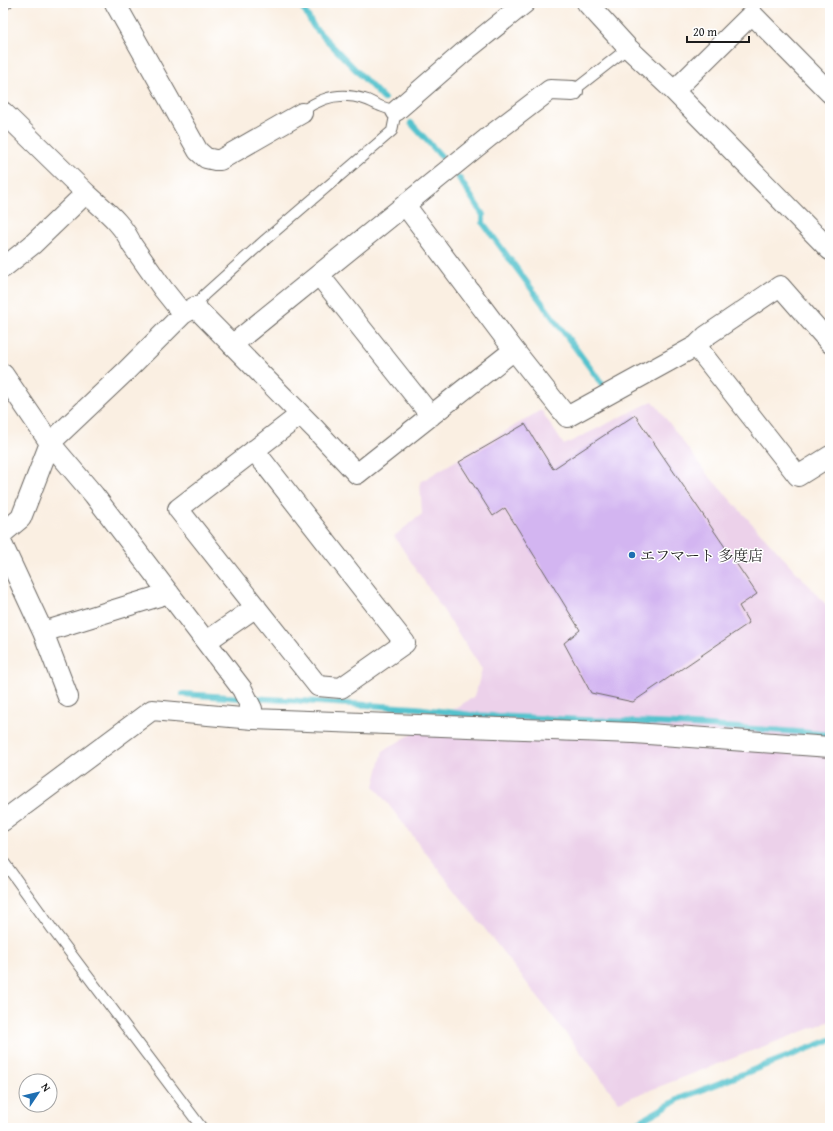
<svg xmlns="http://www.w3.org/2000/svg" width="833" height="1131" font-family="'Gentium Book Plus','Noto Serif JP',serif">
	<rect width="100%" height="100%" fill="#fff"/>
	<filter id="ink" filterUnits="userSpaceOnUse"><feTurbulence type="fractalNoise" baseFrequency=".025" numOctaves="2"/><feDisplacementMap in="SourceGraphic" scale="8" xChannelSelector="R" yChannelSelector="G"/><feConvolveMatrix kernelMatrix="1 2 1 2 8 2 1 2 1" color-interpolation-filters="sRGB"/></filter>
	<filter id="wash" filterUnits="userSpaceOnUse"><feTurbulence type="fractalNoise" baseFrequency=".012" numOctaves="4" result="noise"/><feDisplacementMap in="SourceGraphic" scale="16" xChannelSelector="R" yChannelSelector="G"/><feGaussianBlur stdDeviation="0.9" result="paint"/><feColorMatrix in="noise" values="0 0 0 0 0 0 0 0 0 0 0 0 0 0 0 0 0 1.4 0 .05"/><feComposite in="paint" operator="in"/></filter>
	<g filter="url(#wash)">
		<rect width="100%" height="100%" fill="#faefe2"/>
		<path fill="#ecd1ea" d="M653,401L706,473L830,609V1021L619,1102L374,786L383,751L475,696L482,669L394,536L422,514L420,482L541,410L564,445Z"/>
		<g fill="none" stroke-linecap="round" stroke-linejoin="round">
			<path stroke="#55c2cd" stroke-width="6" d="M300,3L314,27L384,99
				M411,123L441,156
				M459,178L483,215V223L602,384
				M183,694L242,698
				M251,698L416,708L471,715L678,724L800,732L830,735
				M628,1128L681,1098L830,1040"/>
		</g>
		<g id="blocks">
			<path fill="#d3b5f1" d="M635,415L757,594L739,606L749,623L633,702L591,693L564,643L580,630L505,508L493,516L459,462L525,424L553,469Z"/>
		</g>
	</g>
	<g filter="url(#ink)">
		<use href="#blocks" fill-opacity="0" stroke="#6a6661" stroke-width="1"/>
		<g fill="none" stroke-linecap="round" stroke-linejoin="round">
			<g stroke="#6a6661" stroke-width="12">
				<path id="lane" d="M3,5L7,3
					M573,91L628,48
					M195,307L204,295L265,240L392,131L396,111C390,109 384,108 378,105C373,103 369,100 364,99C342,92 321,97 303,111L302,113
					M3,861L53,930L202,1128"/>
			</g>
			<g stroke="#6a6661" stroke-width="22">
				<path id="street" d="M115,3L169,99L198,151L206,158L215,160H220L302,113
					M587,3L628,48L674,91L830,250
					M674,91L752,14L830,93
					M396,111L464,52L525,3
					M3,112L86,193
					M405,205L514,350
					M3,268L32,245L86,193C103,209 123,223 132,245L163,289L183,314
					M319,275L431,416
					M232,345L490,136L550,90L573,91
					M696,346L706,336L780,286L830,343
					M3,374L50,443L94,495L242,689L252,709L253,719
					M254,450L405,643L341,688L318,686L178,509L300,415
					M3,533L21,518L50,443L125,372L183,314L195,307L315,429L357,474L514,350L567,417L696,346L798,476L830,456
					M3,546L43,632L68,697
					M43,632L169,593
					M207,641L256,607
					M3,821L152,710L253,719L634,733L830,747"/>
			</g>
			<use href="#lane" stroke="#fff" stroke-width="10"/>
			<use href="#street" stroke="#fff" stroke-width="20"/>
		</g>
	</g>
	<circle fill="#1f6fb2" stroke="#fff" stroke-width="1.5" cx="632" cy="555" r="4"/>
	<g text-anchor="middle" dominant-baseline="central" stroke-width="3" stroke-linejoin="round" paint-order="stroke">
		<g font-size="15" fill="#1c1c1c" stroke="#fff" text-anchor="start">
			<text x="640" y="555">エフマート 多度店</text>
		</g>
	</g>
	<rect width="833" height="1131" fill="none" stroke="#fff" stroke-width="16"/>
	<g transform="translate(38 1093) rotate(55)"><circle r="19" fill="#ffffff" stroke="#a4a4a4"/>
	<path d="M0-3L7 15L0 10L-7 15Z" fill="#1f6fb2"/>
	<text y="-6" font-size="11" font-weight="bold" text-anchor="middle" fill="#1c1c1c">N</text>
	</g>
	<path d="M687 36v6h62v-6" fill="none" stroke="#1c1c1c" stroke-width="2"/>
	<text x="693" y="36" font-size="12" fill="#1c1c1c" stroke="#ffffff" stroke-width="3" paint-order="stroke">20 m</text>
</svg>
